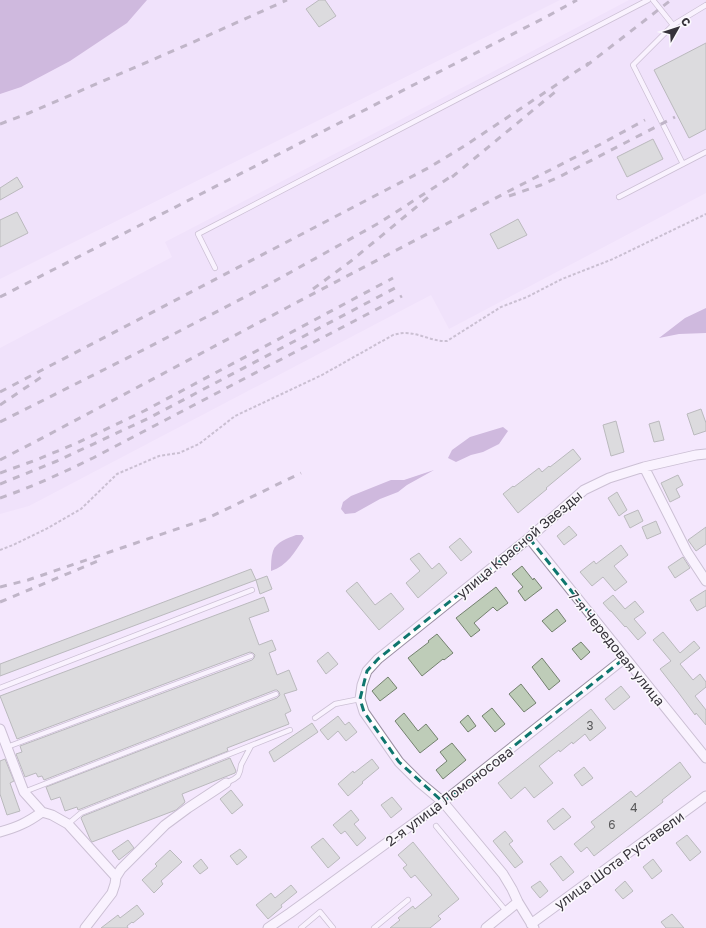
<svg xmlns="http://www.w3.org/2000/svg" width="706" height="928" font-family="'Golos Text',sans-serif">
	<rect width="100%" height="100%" fill="#f4e7fd"/>
	<path fill="#ecdbf8" d="M0,0H560L0,279Z
		M629,0H706V193L449,329L431,295L29,506L0,514V348L172,257L165,242L521,57Z"/>
	<path fill="#a281b8" d="M0,0H147L127,23L70,61L21,87L0,94Z
		M706,308V333L679,334L659,338L685,318Z
		M503,427L508,431L499,444L483,452L471,455L456,462L448,458L452,450L470,437Z
		M434,470L407,485L398,492L380,499L355,513L345,514L341,509L343,502L351,496L391,480H404Z
		M296,535H302L304,538C295,552 287,566 271,571C271,565 271,557 273,551C276,542 288,538 296,535Z"/>
	<path fill="#beccb8" stroke="#74816f" d="M319,0H325L336,16L319,27L306,9Z
		M706,43V129L689,138L654,70Z
		M653,139L663,159L627,177L617,157Z
		M17,177L23,187L0,200V188Z
		M17,212L28,233L0,247V220Z
		M518,219L527,235L498,249L490,234Z
		M701,409L706,423V431L694,435L687,414Z
		M616,421L624,452L611,456L603,425Z
		M659,421L664,440L654,442L649,424Z
		M573,449L581,459L546,488L547,489L518,513L503,494L513,486L514,487L539,468L542,472L549,466L550,467Z
		M678,475L683,485L676,489L680,497L670,502L661,483Z
		M617,492L627,510L619,516L608,498Z
		M638,510L643,521L630,528L624,516Z
		M656,521L661,533L647,539L642,527Z
		M569,526L577,535L564,545L557,536Z
		M706,527V544L696,551L688,540Z
		M460,538L472,552L461,561L449,547Z
		M621,545L628,555L614,566L627,582L615,591L603,577L592,586L580,572L594,561L596,564Z
		M419,553L432,569L439,563L447,573L418,598L406,583L420,571L410,559Z
		M683,557L690,568L675,578L668,567Z
		M522,566L533,580L534,578L542,588L525,601L518,591L523,587L512,574Z
		M251,569L256,580L0,676V664Z
		M267,576L272,589L260,594L256,580Z
		M357,582L375,605L391,593L404,609L379,630L346,591Z
		M496,587L508,603L497,611L493,607L474,623L480,630L471,637L456,618Z
		M706,590V606L697,611L690,600Z
		M613,595L625,609L635,601L644,612L634,619L646,633L638,640L626,626L625,627L611,611H610L603,603Z
		M264,597L269,611L249,618L259,645L272,640L276,650L269,653L277,675L289,670L297,690L284,694L291,711L285,714L289,724L227,748L228,751L78,810L77,807L65,811L60,797L51,800L46,787L277,698L280,695L279,692L277,690H275L44,780L42,776L38,777L36,773L25,777L16,754L22,752L20,746L252,660L254,658L255,655L253,653L250,652L17,739L0,696Z
		M557,609L566,621L552,632L542,621Z
		M663,632L680,653L694,641L700,648L680,664L693,680L700,674L706,682V687L695,696L706,710V725L696,713L695,715L678,692L660,669L671,661L653,640Z
		M437,634L453,653L444,660L443,659L422,676L408,658L429,642L428,641Z
		M581,642L590,652L581,660L572,649Z
		M328,652L338,664L326,674L317,661Z
		M542,658L560,681L549,690L532,667Z
		M388,677L397,688L380,701L372,691Z
		M521,684L536,703L524,712L509,694Z
		M621,686L630,697L614,710L605,699Z
		M492,708L505,724L495,732L482,716Z
		M591,709L606,728L590,741L585,734L573,744L572,742L560,752L559,750L539,766L553,783L534,798L525,787L511,799L498,783Z
		M404,713L418,731L426,724L438,739L420,753L395,721Z
		M468,715L476,726L468,732L460,722Z
		M338,716L345,725L349,722L357,732L346,741L338,731L328,740L320,730Z
		M312,723L318,732L274,762L269,752Z
		M452,743L466,760L443,779L436,770L447,761L440,752Z
		M230,758L236,771L235,773L182,794L185,802L176,810L92,842L90,839L81,818L83,816Z
		M5,759L14,781L10,783L20,811L7,815L0,794V761Z
		M372,759L379,768L362,782L363,783L348,796L338,784L353,771L354,773Z
		M680,762L691,777L662,800L663,802L594,856L587,847L581,852L574,844L595,827L591,822L631,791L636,797Z
		M584,767L593,778L582,786L574,775Z
		M231,790L243,805L232,814L220,799Z
		M392,797L402,809L391,818L381,805Z
		M563,808L571,817L554,830L547,821Z
		M351,810L359,820L354,824L366,838L357,846L345,831L341,834L333,825Z
		M505,831L513,841L509,844L523,862L515,868L493,841Z
		M687,835L701,852L690,861L676,843Z
		M323,838L340,858L328,868L311,847Z
		M128,840L134,848L119,860L112,851Z
		M413,842L459,899L438,916L441,919L430,928H390L400,920L398,918L413,906L415,909L432,895L415,875L411,878L403,868L407,865L398,855Z
		M240,849L247,857L237,865L230,856Z
		M170,850L182,862L161,881L163,884L154,893L142,880L157,866L155,864Z
		M561,856L574,872L563,881L550,864Z
		M201,859L208,868L200,874L193,866Z
		M653,859L662,871L652,879L643,867Z
		M540,881L548,891L540,898L531,887Z
		M625,881L633,891L623,899L615,890Z
		M291,885L297,892L281,905L282,907L268,919L256,905L271,893L275,898Z
		M137,905L144,914L133,923L132,922L127,926L128,928H101L118,915L120,918Z
		M672,914L684,928H666L661,922Z"/>
	<g fill="none" stroke-linecap="round" stroke-linejoin="round">
		<g stroke="#9b90a3" stroke-width="6">
			<path id="lane" d="M653,0L673,25
				M683,164L633,65L673,25L706,5
				M619,197L706,152
				M215,268L198,234L648,0
				M0,688L252,590
				M315,718L335,704L360,699
				M7,747L251,656
				M226,783L234,779L238,776L240,771L241,765L251,746
				M24,792L276,694
				M68,824L81,813L290,730
				M436,826L506,911
				M301,928L320,912L333,928
				M374,928L408,900"/>
		</g>
		<g stroke="#9b90a3" stroke-width="11">
			<path id="street" d="M644,467L687,552L706,581
				M529,538L706,758
				M0,729L24,792L42,812L52,815L68,824L116,877
				M0,832C17,827 27,823 42,812
				M531,924L706,796
				M85,928L112,893L115,884L116,877L121,869L165,825L188,808L226,783
				M268,928L290,913L315,895L443,802L625,658
				M486,928L518,902
				M534,928L518,902L512,889L503,874L443,802L419,782L399,762L364,712L360,699L362,685L367,671L378,659L529,538L584,490L609,478L644,467L696,455L706,454"/>
		</g>
		<path stroke="#988f9e" stroke-width="2" stroke-dasharray="3 2" stroke-linecap="butt" d="M0,550L13,545L46,529L81,509L117,474L159,456L179,453L199,444L235,416L322,375L393,335C397,334 401,333 405,333C420,333 433,342 447,341L501,307L527,297L562,279L613,259L706,214"/>
		<use href="#lane" stroke="#fff" stroke-width="4.5"/>
		<use href="#street" stroke="#fff" stroke-width="9"/>
		<path stroke="#817987" stroke-width="3" stroke-dasharray="7 7" stroke-linecap="butt" d="M586,66L671,0
			M0,124L29,113L189,44L287,0
			M452,177L555,92
			M509,196L541,185L561,176L675,117
			M313,289L351,261L432,194
			M0,297L546,17L577,0
			M0,392L430,167L466,145L589,63
			M0,405L46,374
			M0,422L147,348L264,287L379,223L455,174
			M0,460L46,436L290,306L509,191L599,145L645,120
			M0,473L36,460L77,443L144,411L393,278
			M0,484L57,461L149,418L397,287
			M0,498C32,487 62,473 93,458L402,296
			M0,587L28,580L206,519L301,473
			M0,602L98,561"/>
	</g>
	<path d="M0 0H706V928H0ZM529,538L625,658L443,802L399,762L364,712L360,699L367,671L378,659Z" fill="#f4e7fd" fill-opacity=".55" fill-rule="evenodd"/>
	<path fill="none" stroke="#0f766e" stroke-width="3" stroke-dasharray="8 5" stroke-linejoin="round" d="M529,538L625,658L443,802L399,762L364,712L360,699L367,671L378,659Z"/>
	<g text-anchor="middle" dominant-baseline="central" stroke-width="3" stroke-linejoin="round" paint-order="stroke">
		<g font-size="12" fill="#59595a">
			<text x="590" y="725">3</text>
			<text x="634" y="807">4</text>
			<text x="612" y="824">6</text>
		</g>
		<g font-size="14" fill="#37333b" stroke="#fbf9fd">
			<text transform="translate(519 544) rotate(-40)">улица Красной Звезды</text>
			<text transform="translate(617 648) rotate(51)">7-я Чередовая улица</text>
			<text transform="translate(449 796) rotate(-37)">2-я улица Ломоносова</text>
			<text transform="translate(619 860) rotate(-36)">улица Шота Руставели</text>
		</g>
	</g>
	<g transform="translate(678 28) rotate(51)" stroke="#fbf9fd" stroke-width="3" paint-order="stroke">
	<path d="M0-3L7 15L0 10L-7 15Z" fill="#37333b"/>
	<text y="-6" font-size="11" font-weight="bold" text-anchor="middle" fill="#37333b">С</text>
	</g>
</svg>
